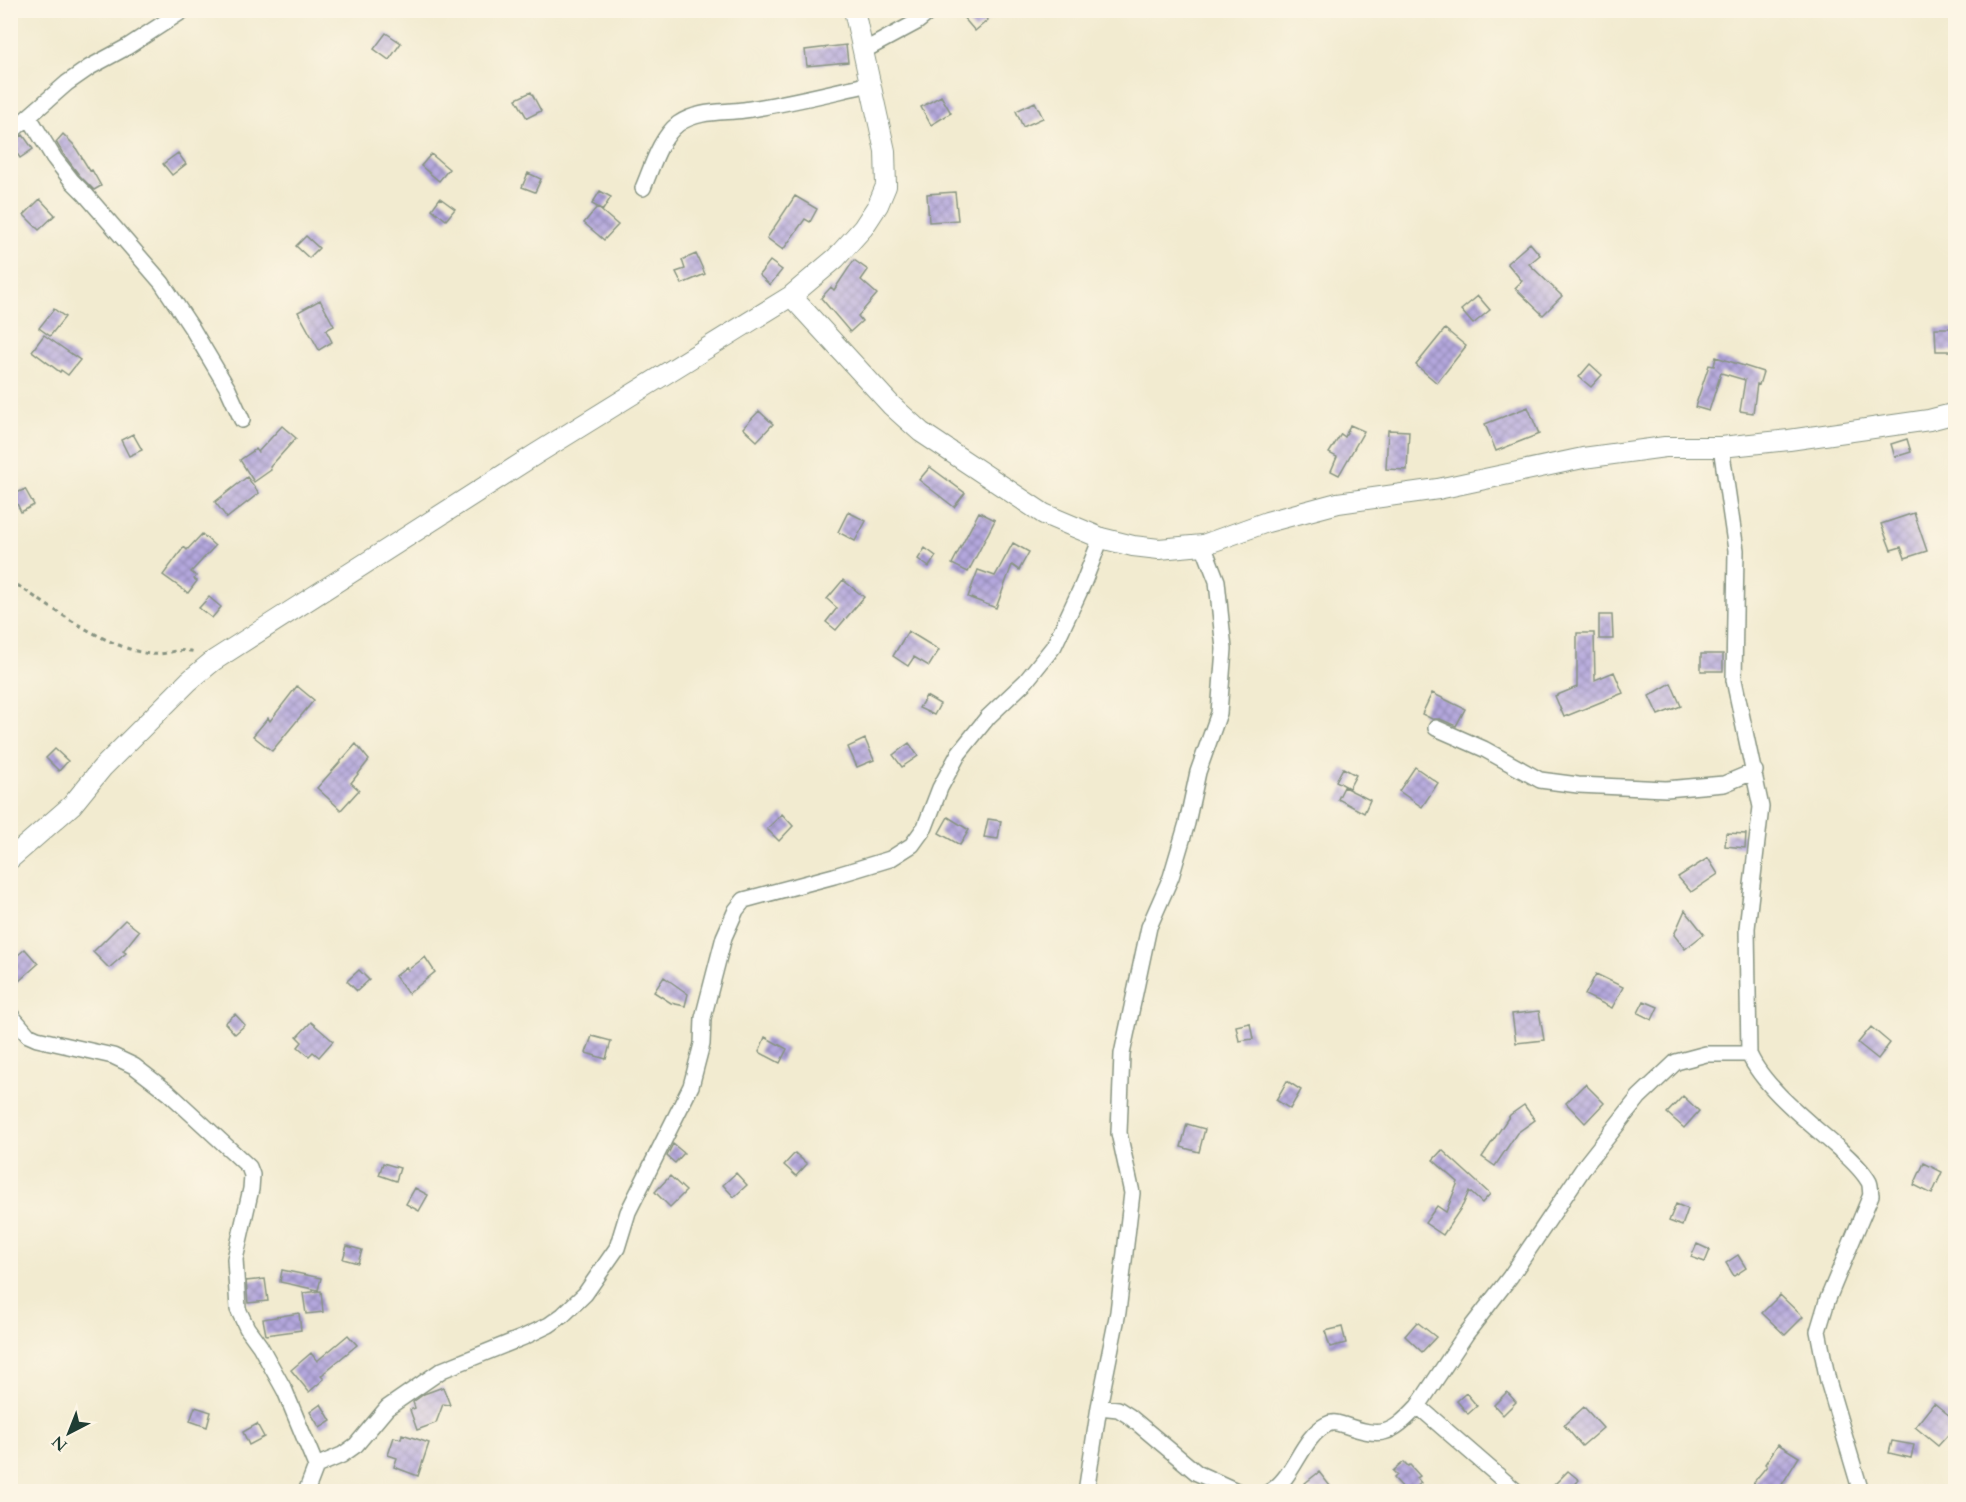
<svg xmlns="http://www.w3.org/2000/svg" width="1966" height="1502" font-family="Cardo,serif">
	<defs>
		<pattern id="building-cross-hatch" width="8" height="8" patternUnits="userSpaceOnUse" patternTransform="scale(1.5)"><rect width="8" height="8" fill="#b4a7dd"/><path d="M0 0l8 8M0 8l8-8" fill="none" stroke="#9289b4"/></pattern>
	</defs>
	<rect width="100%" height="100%" fill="#fcf5e5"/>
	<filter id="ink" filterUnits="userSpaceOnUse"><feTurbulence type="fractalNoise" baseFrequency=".0167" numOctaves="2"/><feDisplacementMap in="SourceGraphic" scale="12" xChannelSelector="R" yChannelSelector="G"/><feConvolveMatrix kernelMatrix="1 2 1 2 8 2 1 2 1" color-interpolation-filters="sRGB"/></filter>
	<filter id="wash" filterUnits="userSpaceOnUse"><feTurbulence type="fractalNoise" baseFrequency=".008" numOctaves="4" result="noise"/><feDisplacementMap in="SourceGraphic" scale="24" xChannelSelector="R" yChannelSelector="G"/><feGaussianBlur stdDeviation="1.35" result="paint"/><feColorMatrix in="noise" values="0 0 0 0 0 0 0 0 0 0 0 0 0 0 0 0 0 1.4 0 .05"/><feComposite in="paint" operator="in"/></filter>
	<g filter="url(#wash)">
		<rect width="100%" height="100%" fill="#f2ebd0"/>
		<g id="blocks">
			<path fill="url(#building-cross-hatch)" d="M957,10H979L988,20L975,31Z
				M386,33L401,43L389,60L374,49Z
				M846,45L848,62L807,66L805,50Z
				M531,92L541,111L527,118L516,99Z
				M941,96L951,113L931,125L921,107Z
				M1035,102L1043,118L1023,127L1016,111Z
				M63,134L74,145L90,171L92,170L101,186L94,190L79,175L62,152L56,142Z
				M23,135L33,149L20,158L10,143Z
				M178,153L186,164L172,175L163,164Z
				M431,154L449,169L439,181L421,166Z
				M528,173L541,179L535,192L522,187Z
				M600,191L611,197L603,210L592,204Z
				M955,192L958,220L929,222L927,194Z
				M795,196L817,209L810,222L805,219L783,250L767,238Z
				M440,198L455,209L446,220L432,209Z
				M40,199L55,215L39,230L24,215Z
				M597,207L618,225L604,240L584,223Z
				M306,236L319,248L309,258L296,246Z
				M1530,243L1540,255L1529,264L1562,296L1543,315L1515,288L1522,281L1507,263Z
				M696,254L705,274L682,284L676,272L685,269L682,260Z
				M854,260L868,270L861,280L877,294L858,316L862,321L850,332L821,298L831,287L834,290Z
				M770,261L782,270L770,285L759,275Z
				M1478,296L1490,310L1473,324L1461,310Z
				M320,300L334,326L326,330L332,342L319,350L298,312Z
				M54,309L65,317L50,336L39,328Z
				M1935,328H1956V351H1936Z
				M1445,329L1466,346L1437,383L1416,365Z
				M44,335L80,360L68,375L61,370L60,372L32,351Z
				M1716,357L1763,372L1759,385L1757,384L1753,413L1740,411L1745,380L1721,373L1709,411L1695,407L1709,365L1714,366Z
				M1590,364L1602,375L1591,387L1579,377Z
				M1528,407L1539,434L1496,451L1485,424Z
				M759,411L773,424L757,441L743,428Z
				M1350,425L1364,431L1339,475L1331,471L1337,457L1329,453L1341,434L1345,437Z
				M282,426L296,438L270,467L271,470L254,482L240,460L256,449L258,452Z
				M1388,430L1409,431L1407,470L1386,469Z
				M133,434L142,450L129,456L121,440Z
				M1907,439L1911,452L1895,457L1891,444Z
				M930,467L965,493L954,507L919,480Z
				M247,477L259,493L227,518L215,502Z
				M25,489L34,505L21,512L13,495Z
				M848,512L866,521L855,541L838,532Z
				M979,512L995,520L968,572L952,564Z
				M1914,513L1927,551L1905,558L1901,547L1891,550L1881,524Z
				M202,534L215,546L191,572L196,576L194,579L197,581L188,593L163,575L184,547L187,550Z
				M1013,543L1029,552L1019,570L1012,565L996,608L968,597L978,570L995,576Z
				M925,548L936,556L929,567L918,559Z
				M843,580L864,597L836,630L826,622L837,608L827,599Z
				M209,597L221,607L212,618L199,608Z
				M1599,615H1612L1613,639H1599Z
				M908,631L939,650L929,666L914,657L908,666L893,656Z
				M1577,633H1594L1595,680L1614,672L1623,693L1564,717L1555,696L1577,687Z
				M1701,654H1723V671H1701Z
				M1671,683L1681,706L1658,715L1649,696Z
				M297,686L314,700L272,751L253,736L268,718L270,721Z
				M1432,693L1465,709L1456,726L1440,719H1432L1422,714Z
				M926,696L940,704L934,715L919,708Z
				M865,739L874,760L857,767L848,747Z
				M909,743L918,756L902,767L893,755Z
				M356,744L369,760L351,783L359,790L341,810L317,788Z
				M55,749L68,761L59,771L46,758Z
				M1415,767L1438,783L1422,807L1399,791Z
				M1343,768L1356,775L1349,788L1336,781Z
				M1344,787L1370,800L1364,813L1338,799Z
				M782,814L793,826L779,841L767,829Z
				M948,817L969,830L960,845L939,833Z
				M988,819L1001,821L998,839L984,837Z
				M1726,833L1746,834L1745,848L1725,846Z
				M1708,858L1718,874L1691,892L1678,877Z
				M1685,910L1704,934L1685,949L1674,935Z
				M125,920L139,931L123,951L126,953L109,968L93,952Z
				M25,949L38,964L10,989V962Z
				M425,957L435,972L408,994L395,976L406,967L408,970Z
				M359,970L369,980L357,991L347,981Z
				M1596,974L1623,987L1612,1008L1585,995Z
				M664,977L688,994L685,1006L671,1003L654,992Z
				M1644,1001L1658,1007L1652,1020L1638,1013Z
				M1539,1011L1544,1040L1516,1043L1512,1014Z
				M235,1014L245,1025L235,1034L225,1023Z
				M311,1022L333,1041L319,1057L313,1052L309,1056L298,1047L302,1042L297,1037Z
				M1250,1023L1253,1039L1239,1041L1236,1026Z
				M1871,1027L1890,1043L1878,1059L1858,1043Z
				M592,1036L611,1041L606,1059L586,1053Z
				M765,1037L787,1049L780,1063L759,1052Z
				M1287,1081L1301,1090L1290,1109L1276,1100Z
				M1585,1084L1604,1103L1585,1123L1566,1103Z
				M1683,1096L1699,1111L1684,1128L1667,1113Z
				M1524,1105L1535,1120L1517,1133L1495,1166L1482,1157L1510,1115Z
				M1187,1124L1205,1129L1199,1152L1181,1147Z
				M673,1144L684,1153L675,1163L667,1156Z
				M1442,1150L1490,1194L1482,1203L1469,1191L1463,1205L1443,1235L1425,1223L1437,1206L1446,1212L1458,1182L1433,1160Z
				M795,1153L807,1164L796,1176L784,1165Z
				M383,1163L400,1168L396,1181L379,1175Z
				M1924,1163L1942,1172L1932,1194L1914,1185Z
				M736,1173L747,1185L734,1197L723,1185Z
				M670,1176L686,1191L670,1207L655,1192Z
				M415,1188L428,1195L419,1211L406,1204Z
				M1676,1204L1688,1209L1682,1226L1669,1221Z
				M1697,1244L1710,1250L1705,1262L1691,1257Z
				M347,1246L362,1250L358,1263L343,1259Z
				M1738,1255L1746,1268L1734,1276L1726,1263Z
				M282,1270L321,1278L318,1290L280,1282Z
				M265,1279L268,1301L248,1303L246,1281Z
				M321,1291L323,1312L306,1314L303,1293Z
				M1780,1295L1803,1317L1785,1335L1762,1313Z
				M299,1313L301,1330L266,1335L263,1319Z
				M1417,1322L1436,1337L1422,1352L1405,1336Z
				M1342,1327L1346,1343L1330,1347L1325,1331Z
				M348,1335L357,1345L326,1371L321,1376L324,1379L309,1392L291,1370L311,1353L317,1361Z
				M443,1387L450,1405L443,1404L436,1423L417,1430L410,1410L415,1408L413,1402L424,1394Z
				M1507,1392L1516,1402L1503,1415L1494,1405Z
				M1466,1393L1477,1406L1468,1414L1457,1401Z
				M1934,1403L1956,1421V1426L1938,1446L1915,1427Z
				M321,1404L331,1421L320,1428L310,1412Z
				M195,1407L211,1412L207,1427L190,1421Z
				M1584,1407L1603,1428L1582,1446L1564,1425Z
				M257,1424L264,1437L249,1445L243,1432Z
				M402,1434L429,1443L418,1476L394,1467L397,1458L388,1455L394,1437L401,1439Z
				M1892,1441L1914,1445L1911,1458L1889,1453Z
				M1778,1444L1799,1457L1778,1491H1764L1753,1483L1767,1466L1765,1464Z
				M1404,1462L1408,1466L1410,1465L1420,1476L1417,1478L1421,1483L1411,1491H1406L1394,1478L1397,1475L1393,1471Z
				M1568,1471L1579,1480L1569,1491H1561L1554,1485Z
				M1319,1472L1334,1491H1312L1305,1483Z"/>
		</g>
	</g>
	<g filter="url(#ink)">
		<use href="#blocks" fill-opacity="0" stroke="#889482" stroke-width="1.5"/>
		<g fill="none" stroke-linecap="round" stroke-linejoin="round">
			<g stroke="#889482" stroke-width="18">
				<path id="minor" d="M863,51L917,22L932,10
					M29,117L54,158L72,181L86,195L162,283L193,330L228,389L242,420
					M10,133L67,83L90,67L127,47L184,10
					M643,188C652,167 660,138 678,124C698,110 722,113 744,110C787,104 829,93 870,84
					M1721,447L1736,550L1734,680L1761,807L1747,928L1749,1054C1763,1087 1810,1123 1838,1148C1848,1157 1862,1169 1869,1182C1871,1186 1870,1191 1871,1195L1827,1301L1818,1331L1828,1381L1861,1492
					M1436,728L1484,749L1540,780L1578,785L1666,789L1724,784L1755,771
					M10,1014L28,1035L37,1039L113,1056L134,1066L169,1093L249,1167L252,1175L251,1189L235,1259L238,1309L247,1328L260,1346L285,1391L316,1466L306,1492
					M1418,1406L1466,1334L1510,1277L1587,1163L1639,1097L1676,1062L1706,1054H1749
					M1099,1407L1118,1409L1129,1416L1197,1473L1239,1492
					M316,1466L342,1455L356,1445L387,1408L442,1370L524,1337L549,1325L563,1315L585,1294L617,1248L628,1212L691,1086L702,1044L703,1018L724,937L736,910L744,900L834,876L890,859L912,845L925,827L940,788L959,753L988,717L1026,681L1054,646L1083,584L1101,538
					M1086,1492L1099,1407L1118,1312L1132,1193L1119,1133L1122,1054L1149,927L1171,877L1187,823L1198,772L1219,713L1224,649L1220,611L1217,581L1203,545
					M1269,1492C1294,1479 1301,1438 1326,1425C1333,1421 1337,1423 1344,1425C1382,1438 1390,1436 1418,1406L1517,1492"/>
			</g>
			<g stroke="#889482" stroke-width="22">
				<path id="tertiary" d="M791,296L891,405L921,432L1044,514L1101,538L1133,546L1159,549L1203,545L1267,522L1338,503L1438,489L1583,458L1665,447H1721L1789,440L1929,420L1956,413
					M10,859L72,805L102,768L189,681L213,661L536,454L791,296L836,258L863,228L878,205L886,186L885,151L854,10"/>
			</g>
			<path stroke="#889482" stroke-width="3" stroke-dasharray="4.5 4.5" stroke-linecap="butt" d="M10,580C47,605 106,648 150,654C166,656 177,647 195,652"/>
			<use href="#minor" stroke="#fff" stroke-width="15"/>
			<use href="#tertiary" stroke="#fff" stroke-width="20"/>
		</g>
	</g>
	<rect width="1966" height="1502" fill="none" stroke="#fcf5e5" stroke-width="36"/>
	<g transform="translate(69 1433) rotate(222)" stroke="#fcf5e5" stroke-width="4.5" paint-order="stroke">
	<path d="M0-4.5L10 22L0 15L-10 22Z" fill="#1f3d34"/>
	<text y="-9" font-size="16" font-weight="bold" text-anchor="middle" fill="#1f3d34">N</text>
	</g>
</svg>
